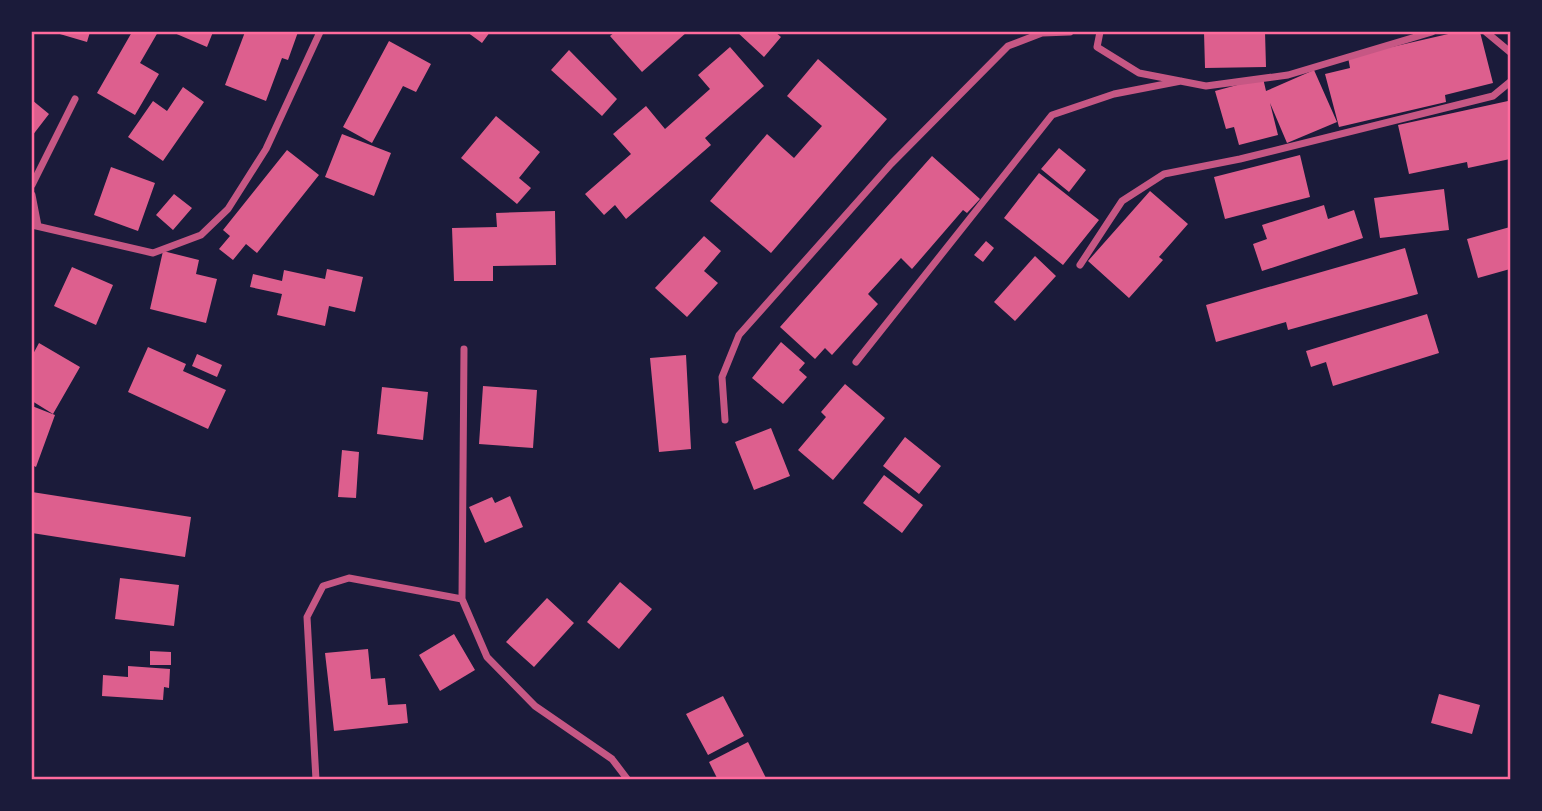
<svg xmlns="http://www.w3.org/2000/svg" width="1542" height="811" font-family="'Noto Sans',sans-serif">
	<rect width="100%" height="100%" fill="#1b1b3a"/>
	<path fill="#dd5f8e" d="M53,32H90L87,42Z
		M132,32H158L140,63L159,74L135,115L97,93Z
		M172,32H213L207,47Z
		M245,32H298L288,60L282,58L266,101L225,85Z
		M467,32H490L482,43Z
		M615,32H687L642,72L610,36Z
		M737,32H775L781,37L764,57Z
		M1204,32H1265L1266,67L1205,68Z
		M1457,32H1480L1493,83L1445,95L1446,102L1339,127L1325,74L1350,68L1348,57Z
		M389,41L431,64L416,92L403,86L372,143L343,127Z
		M730,47L764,86L705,138L711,145L626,219L615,205L604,215L585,194L631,154L613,134L646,106L665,129L710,89L698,75Z
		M569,50L617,99L602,116L551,70Z
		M818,59L887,119L771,253L710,201L767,134L794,158L822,126L787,96Z
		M1314,70L1337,122L1287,143L1270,103L1278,135L1239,145L1234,127L1226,129L1215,91L1263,78L1266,91Z
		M183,87L204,102L163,161L128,137L153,101L167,111Z
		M32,100L49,114L32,136Z
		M1508,101L1510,159L1468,168L1467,162L1409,174L1398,125Z
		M496,116L540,152L519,178L531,188L517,204L461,158Z
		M342,134L391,153L374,196L325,177Z
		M1059,148L1086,170L1069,192L1041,169Z
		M287,150L319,175L257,253L246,244L233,260L219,249L230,236L223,230Z
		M1300,155L1310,197L1225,219L1214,177Z
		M932,156L980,199L967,213L963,210L912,269L901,258L868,294L878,304L832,355L825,348L815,359L780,327Z
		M111,167L155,183L138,231L94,215Z
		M1039,173L1099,220L1063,265L1004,218Z
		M1444,189L1449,230L1380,238L1374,198Z
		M1150,191L1188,224L1159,257L1163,260L1129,298L1088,261Z
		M174,194L192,208L173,230L156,215Z
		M1324,205L1328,219L1354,210L1363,238L1262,271L1253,244L1267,239L1262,225Z
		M555,211L556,265L493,266V281H454L452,228L497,227L496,213Z
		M1510,227V269L1478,278L1467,239Z
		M704,236L721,251L704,271L718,283L687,317L655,288Z
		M986,241L994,248L983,262L974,255Z
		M1405,248L1418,294L1288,330L1286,322L1216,342L1206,305Z
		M163,251L199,260L196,274L217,279L206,323L150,309Z
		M1035,256L1056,276L1015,321L994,302Z
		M72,267L113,285L96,325L54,306Z
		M327,269L363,277L355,312L329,306L325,326L277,315L282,294L250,287L253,274L282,281L284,270L325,279Z
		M1427,314L1439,353L1333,386L1326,362L1311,367L1306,351Z
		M781,342L805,363L799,370L807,377L783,404L752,378Z
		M39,343L80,367L53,414L32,401V356Z
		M148,347L186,364L183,371L226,390L208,429L128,392Z
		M197,354L222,365L217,377L192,366Z
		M686,355L691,449L659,452L650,358Z
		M845,384L885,418L833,480L798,450L826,417L821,412Z
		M483,386L537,390L533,448L479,444Z
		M382,387L428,392L423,440L377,434Z
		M32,406L55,415L36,467L32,465Z
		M771,428L790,476L754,490L735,442Z
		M905,437L941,466L919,494L883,466Z
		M342,450L359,452L356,498L338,497Z
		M884,475L923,505L902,533L863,503Z
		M32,492L191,517L185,557L32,533Z
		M510,496L523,527L485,543L469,507L492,497L495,503Z
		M120,578L179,585L174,626L115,619Z
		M620,582L652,609L619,649L587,622Z
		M547,598L574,623L534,667L506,642Z
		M454,634L475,670L440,691L419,655Z
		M368,649L371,679L385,678L388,705L406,704L408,723L334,731L325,653Z
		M150,651L171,652V665H150Z
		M128,666L170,669L169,688L164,687L163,700L102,696L103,675L128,677Z
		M1439,694L1480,705L1472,734L1431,723Z
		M723,696L744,736L708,755L686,714Z
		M748,742L767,780H718L709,762Z"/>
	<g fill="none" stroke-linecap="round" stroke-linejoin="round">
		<path stroke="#c65784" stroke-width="7" d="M1100,32L1097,47L1139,73L1206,86L1288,75L1432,32
			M1486,32L1510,52
			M32,185L75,99
			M32,195L38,226
			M32,225L153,253L201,235L228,209L266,149L320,32
			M1080,265L1122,201L1164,174L1240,159L1493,96L1510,82
			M856,362L1052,115L1114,94L1181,81
			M725,420L722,377L739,335L891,164L1008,46L1042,33L1070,32
			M462,599L464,349
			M316,780L307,617L323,586L349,578L462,599L487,657L535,706L612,759L628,780"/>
	</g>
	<rect width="1542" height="811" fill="none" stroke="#1b1b3a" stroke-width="66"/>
	<rect x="33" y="33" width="1476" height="745" fill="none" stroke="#ff6b9d" stroke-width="2.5"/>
</svg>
